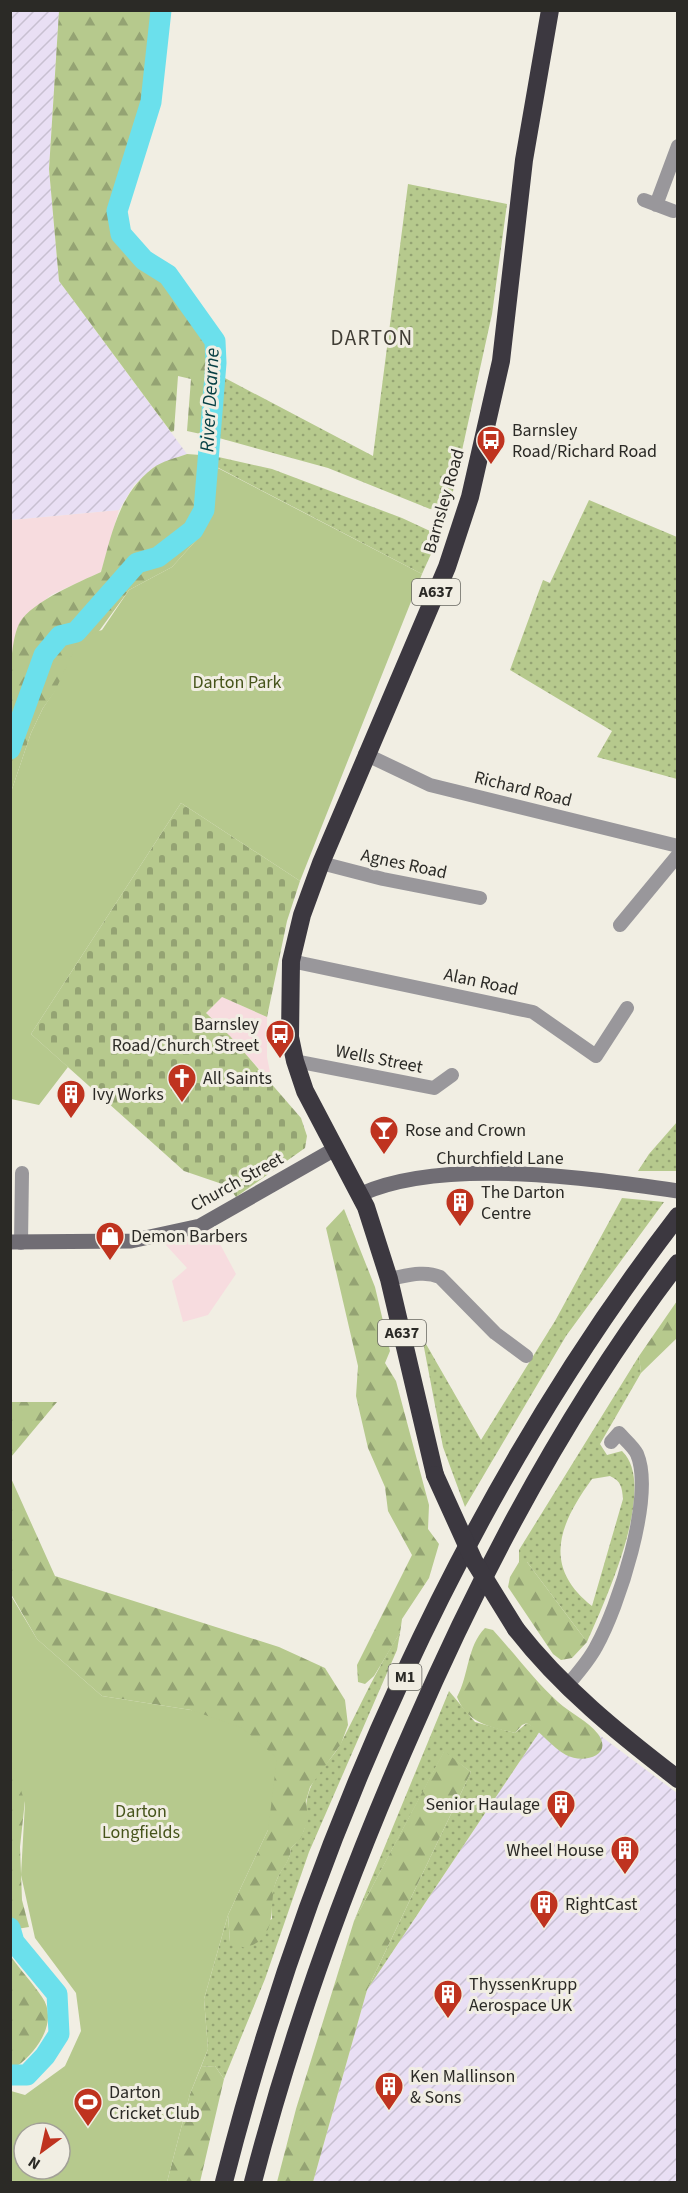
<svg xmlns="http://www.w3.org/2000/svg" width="688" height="2193" font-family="'Source Sans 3',sans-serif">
	<defs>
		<pattern id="industrial-furrows" width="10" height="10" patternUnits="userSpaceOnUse" patternTransform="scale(1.5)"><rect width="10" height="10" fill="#e9dff4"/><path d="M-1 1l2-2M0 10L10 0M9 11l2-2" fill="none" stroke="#c8c0d1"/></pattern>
		<pattern id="grass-dots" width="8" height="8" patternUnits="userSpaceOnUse" patternTransform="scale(1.5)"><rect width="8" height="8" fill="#b6c98d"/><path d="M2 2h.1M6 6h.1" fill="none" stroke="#94a373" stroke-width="1.8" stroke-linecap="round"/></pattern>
		<pattern id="forest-firs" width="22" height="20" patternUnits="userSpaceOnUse" patternTransform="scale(1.5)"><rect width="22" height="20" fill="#b6c98d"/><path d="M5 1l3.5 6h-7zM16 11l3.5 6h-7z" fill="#94a373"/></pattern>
		<pattern id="cemetery-stones" width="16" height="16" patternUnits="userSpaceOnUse" patternTransform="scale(1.5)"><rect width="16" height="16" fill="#b6c98d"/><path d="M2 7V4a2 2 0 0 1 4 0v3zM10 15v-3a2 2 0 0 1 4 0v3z" fill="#94a373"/></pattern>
	</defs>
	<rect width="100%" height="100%" fill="#f1eee3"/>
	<path fill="#f7dcdf" d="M119,510L101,572L51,595L20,622L11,659V520Z
		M222,997L267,1017V1057L272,1082L206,1013Z
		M212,1229L236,1274L208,1315L183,1322L172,1281L187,1268L164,1243Z"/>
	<path fill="url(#industrial-furrows)" d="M11,11H59L49,169L59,281L187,454L154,467L134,485L119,510L11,520Z
		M540,1731L566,1755L601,1743L598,1734L677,1793V2182H313L367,1990Z"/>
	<path fill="url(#grass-dots)" fill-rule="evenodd" d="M408,184L507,204L492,314L450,505L430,509L328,468L219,438L223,377L373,456Z
		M214,456L272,469L402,518L430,531L436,543L422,574L213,465Z
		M589,500L677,537V779L597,757L612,731L510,670L543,580L550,583Z
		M677,1122V1171H638L649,1154Z
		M622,1198L664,1202L566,1336L465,1507L443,1447L422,1337L481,1440L555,1321Z
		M639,1356L641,1373L600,1444L607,1455L622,1451C659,1486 604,1603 587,1642L527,1562H519V1550ZM610,1476C621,1481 622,1487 623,1499L592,1606C541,1566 560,1523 592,1479Z
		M400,1633L397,1650L309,1852L265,1979L224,2079L215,2066L201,2067L208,2049L204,1999L228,1915L230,1942L272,1919C271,1905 271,1891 278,1877C283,1865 290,1862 291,1848C316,1823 300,1814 310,1789C316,1772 333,1759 341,1743C360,1706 377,1668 400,1633Z
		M449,1691L475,1722L515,1733L527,1723L540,1731L367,1990L471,1772L444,1752L354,1921Z"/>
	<path fill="url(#forest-firs)" d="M59,11H168L158,106L124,213L129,235L175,272L222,339L223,377L219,438L187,431L191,379L178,376L174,431L171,432L59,281L49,169Z
		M187,454L214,456L213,491L200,536L172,567L129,590L43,708L31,733L11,792C11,757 4,649 20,622C32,602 79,582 101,572C112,533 119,494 153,468C162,461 176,458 187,454Z
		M344,1209L375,1287L390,1351L385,1363L396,1381L429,1505L428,1529L439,1544L429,1578L402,1619L400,1633L374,1676L365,1684L358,1682L357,1665L412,1555L388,1511L385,1487L368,1448L356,1396L358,1366L326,1228Z
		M677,1301V1338L641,1373L639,1356Z
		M11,1402H57L11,1457L10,1402Z
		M10,1476L55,1576L279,1647L325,1668L345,1700L348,1725L341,1744L310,1787L306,1801L308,1820L301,1838L291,1848C290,1862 284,1865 278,1877C268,1896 277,1923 262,1939C258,1943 250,1946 245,1948L230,1942L228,1915L268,1830L191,1710L102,1696L37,1639L11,1594Z
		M519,1562H527L587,1642L572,1658L561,1660L553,1654L508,1587L510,1577Z
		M485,1628L493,1630C515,1654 534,1680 558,1702C570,1713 588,1721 598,1734C614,1756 583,1764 566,1755C552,1747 541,1732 527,1723L522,1725L515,1733C490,1727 467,1723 457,1697C469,1675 467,1646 485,1628Z
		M444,1751L471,1772L367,1990L313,2182H277L296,2109L354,1921Z
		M10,1756L22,1781L25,1800L20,1847L22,1900L29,1927L11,1930Z
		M10,1955C20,1970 32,1982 42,1997C59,2021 37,2052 17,2066L11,2065Z
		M215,2066L224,2079L200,2182H167L190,2094L201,2067Z"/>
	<path fill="url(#cemetery-stones)" d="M181,803L300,881L287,921L267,1017L222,997L206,1013L230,1036L301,1118L307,1136L305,1148L236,1197L228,1186L184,1171L31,1034Z"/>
	<path fill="#b6c98d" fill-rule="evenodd" d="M212,465L422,574L300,881L181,803L31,1034L68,1067L39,1105L11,1099V792L31,733L43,708L56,689L80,637L102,630L129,590L172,567L200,536L213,491Z
		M10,1594L37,1639L102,1696L191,1710L242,1728L277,1758L268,1830L228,1915L204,1999L208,2049L190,2094L167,2182H11V2091L25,2095L65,2066L81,2031L76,1993L35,1938L21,1875L25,1803L10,1755ZM24,2133H60V2169H24Z"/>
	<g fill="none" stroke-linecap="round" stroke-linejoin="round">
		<path stroke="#6be0ec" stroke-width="21" d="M10,749L44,655L60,636L76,632L137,563L158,557L193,530L204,510L216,363L215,341L168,275L144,260L121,234L117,211L151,102L161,10
			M10,1928L14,1942L57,1994L59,2034L45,2056L27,2075H10"/>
		<path stroke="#99979b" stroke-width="14" d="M644,200L673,211
			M656,205L678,146
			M365,754L430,785L678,846
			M321,863L383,879L480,898
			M620,925L678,855
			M291,961L533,1012L596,1056L627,1008
			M295,1061L434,1088L452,1075
			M21,1243L22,1173
			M389,1279C406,1276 424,1270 440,1277L495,1333L526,1356
			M566,1687C576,1675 588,1662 596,1647C618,1608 655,1496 637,1454C633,1446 624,1439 619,1433L611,1442"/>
		<path stroke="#706d74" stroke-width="15" d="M361,1194C443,1157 589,1178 678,1191
			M10,1242L131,1241L200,1226L335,1149"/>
		<path stroke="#3c3840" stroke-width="18" d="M435,1475L389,1279L366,1207L305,1091L295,1061L290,1037L291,961L302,915L321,863L447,567L470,497L501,361L524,160L550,10
			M516,1629C562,1688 618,1733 678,1779
			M224,2182C310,1843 464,1494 678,1216
			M253,2182C293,2027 348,1876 413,1729C484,1565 569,1406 678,1263"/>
		<path stroke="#3c3840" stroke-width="18" d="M435,1475L474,1561L516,1629"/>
	</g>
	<defs>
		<g id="bus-pin" transform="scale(1.5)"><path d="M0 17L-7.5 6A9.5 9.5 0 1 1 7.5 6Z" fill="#bf331f" stroke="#f1eee3"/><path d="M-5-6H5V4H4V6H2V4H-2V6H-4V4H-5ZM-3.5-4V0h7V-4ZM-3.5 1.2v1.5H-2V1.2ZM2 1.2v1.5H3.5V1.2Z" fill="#fff"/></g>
		<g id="church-pin" transform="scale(1.5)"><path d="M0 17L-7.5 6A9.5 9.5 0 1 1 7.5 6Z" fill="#bf331f" stroke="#f1eee3"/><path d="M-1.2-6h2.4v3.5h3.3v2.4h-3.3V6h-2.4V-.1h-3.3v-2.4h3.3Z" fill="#fff"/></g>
		<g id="building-pin" transform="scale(1.5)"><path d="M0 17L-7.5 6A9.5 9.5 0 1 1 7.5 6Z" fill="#bf331f" stroke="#f1eee3"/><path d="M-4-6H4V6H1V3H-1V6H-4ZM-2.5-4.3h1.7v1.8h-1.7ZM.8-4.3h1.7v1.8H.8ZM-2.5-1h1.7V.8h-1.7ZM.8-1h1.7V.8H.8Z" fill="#fff"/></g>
		<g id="bar-pin" transform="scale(1.5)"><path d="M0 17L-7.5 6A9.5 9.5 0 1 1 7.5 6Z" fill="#bf331f" stroke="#f1eee3"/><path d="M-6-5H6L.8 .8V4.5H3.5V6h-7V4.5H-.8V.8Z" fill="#fff"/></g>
		<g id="shop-pin" transform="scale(1.5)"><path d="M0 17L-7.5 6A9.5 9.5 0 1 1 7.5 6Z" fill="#bf331f" stroke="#f1eee3"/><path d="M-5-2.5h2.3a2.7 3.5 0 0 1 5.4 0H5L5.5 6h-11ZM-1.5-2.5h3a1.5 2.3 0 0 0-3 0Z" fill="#fff"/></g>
		<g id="stadium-pin" transform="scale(1.5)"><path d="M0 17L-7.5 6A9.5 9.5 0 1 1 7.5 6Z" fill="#bf331f" stroke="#f1eee3"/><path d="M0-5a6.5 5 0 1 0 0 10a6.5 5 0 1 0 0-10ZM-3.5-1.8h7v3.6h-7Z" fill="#fff"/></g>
	</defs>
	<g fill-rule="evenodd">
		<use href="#bus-pin" x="491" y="440"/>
		<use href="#bus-pin" x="280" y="1034"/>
		<use href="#church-pin" x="182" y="1078"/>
		<use href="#building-pin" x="71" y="1094"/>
		<use href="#bar-pin" x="384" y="1130"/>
		<use href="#building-pin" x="460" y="1202"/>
		<use href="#shop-pin" x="110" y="1236"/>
		<use href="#building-pin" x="561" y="1804"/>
		<use href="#building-pin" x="625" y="1850"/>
		<use href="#building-pin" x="544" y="1904"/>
		<use href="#building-pin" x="448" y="1994"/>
		<use href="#building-pin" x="389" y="2086"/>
		<use href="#stadium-pin" x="88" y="2102"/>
	</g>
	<g text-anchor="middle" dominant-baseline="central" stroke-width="6" stroke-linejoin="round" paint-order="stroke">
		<g fill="#f1eee3" stroke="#66655f" stroke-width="1.5">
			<rect x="412" y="579" width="48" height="26" rx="4.5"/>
			<rect x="378" y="1320" width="48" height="26" rx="4.5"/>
			<rect x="388.5" y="1664" width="33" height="26" rx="4.5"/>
		</g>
		<g font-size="16" font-weight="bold" fill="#2b2a26">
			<text x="436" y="592">A637</text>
			<text x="402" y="1333">A637</text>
			<text x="405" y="1677">M1</text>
		</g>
		<g font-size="18" fill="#2b2a26" stroke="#f1eee3" text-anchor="start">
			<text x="512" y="430">Barnsley<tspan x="512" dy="21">Road/Richard Road</tspan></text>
			<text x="259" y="1024" text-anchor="end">Barnsley<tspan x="259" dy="21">Road/Church Street</tspan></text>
			<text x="203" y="1078">All Saints</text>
			<text x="92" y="1094">Ivy Works</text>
			<text x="405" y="1130">Rose and Crown</text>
			<text x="481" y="1192">The Darton<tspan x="481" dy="21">Centre</tspan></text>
			<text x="131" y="1236">Demon Barbers</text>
			<text x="540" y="1804" text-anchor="end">Senior Haulage</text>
			<text x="604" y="1850" text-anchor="end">Wheel House</text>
			<text x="565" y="1904">RightCast</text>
			<text x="469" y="1984">ThyssenKrupp<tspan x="469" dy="21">Aerospace UK</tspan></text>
			<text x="410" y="2076">Ken Mallinson<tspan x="410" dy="21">&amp; Sons</tspan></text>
			<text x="109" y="2092">Darton<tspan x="109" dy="21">Cricket Club</tspan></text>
		</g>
		<g font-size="18" fill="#2b2a26" stroke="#f1eee3">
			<text transform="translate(444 501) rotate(-74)">Barnsley Road</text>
			<text transform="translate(523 789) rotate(14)">Richard Road</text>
			<text transform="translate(404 864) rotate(12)">Agnes Road</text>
			<text transform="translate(481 982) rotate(12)">Alan Road</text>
			<text transform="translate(379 1059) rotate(11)">Wells Street</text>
			<text x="500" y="1158">Churchfield Lane</text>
			<text transform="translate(237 1182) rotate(-29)">Church Street</text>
		</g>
		<g font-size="18" fill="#46541b" stroke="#f1eee3">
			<text x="237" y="682">Darton Park</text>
			<text x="141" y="1811">Darton<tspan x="141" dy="21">Longfields</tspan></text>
		</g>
		<g font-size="20" font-style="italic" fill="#043e43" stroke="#f1eee3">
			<text transform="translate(210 400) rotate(-87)">River Dearne</text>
		</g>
		<g font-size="21" letter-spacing="1.5" fill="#403d35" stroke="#f1eee3">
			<text x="372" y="338">DARTON</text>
		</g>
	</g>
	<rect width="688" height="2193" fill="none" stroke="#2b2a26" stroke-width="24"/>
	<g transform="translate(42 2151) rotate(213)"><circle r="28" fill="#f1eee3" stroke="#a2a097" stroke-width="1.5"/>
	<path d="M0-4.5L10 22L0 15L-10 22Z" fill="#bf331f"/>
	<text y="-9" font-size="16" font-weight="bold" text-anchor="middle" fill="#2b2a26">N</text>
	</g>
</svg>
